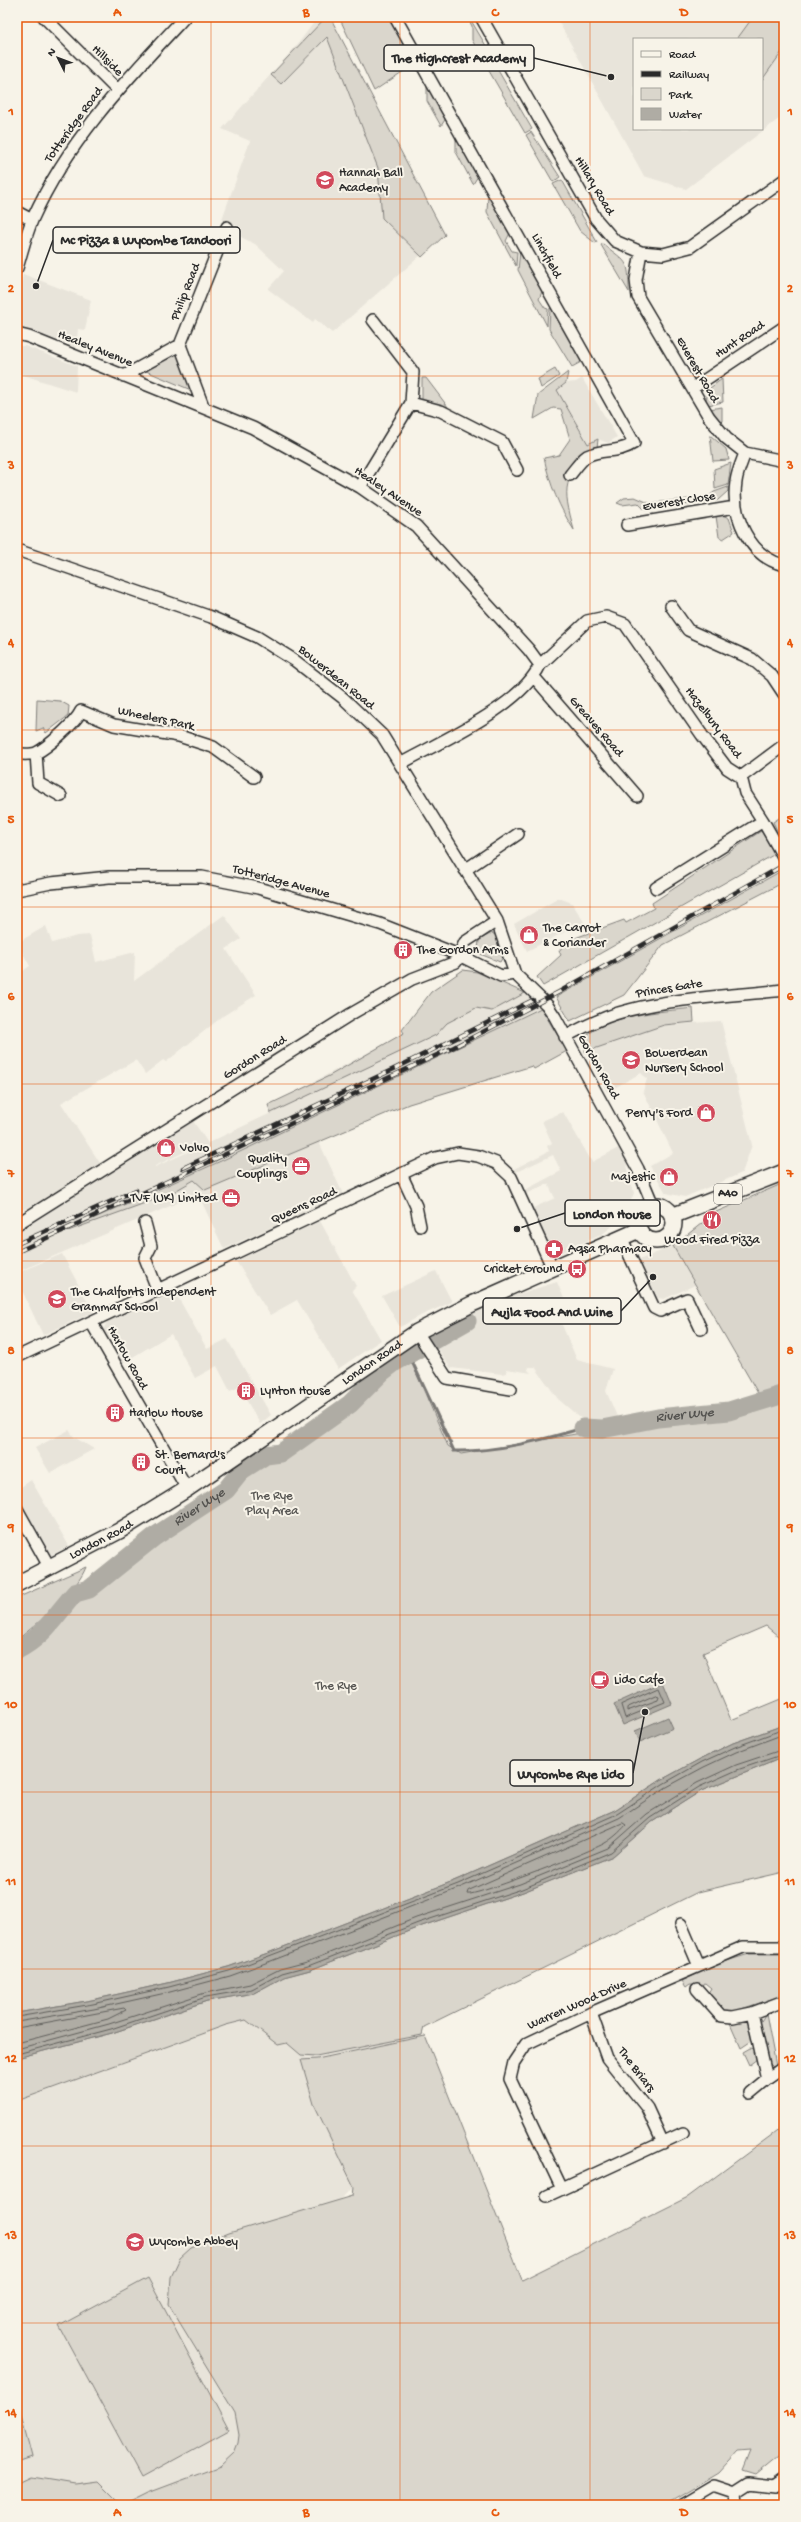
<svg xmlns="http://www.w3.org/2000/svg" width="801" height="2522" font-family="'Gochi Hand',sans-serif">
	<rect width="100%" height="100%" fill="#f7f3e8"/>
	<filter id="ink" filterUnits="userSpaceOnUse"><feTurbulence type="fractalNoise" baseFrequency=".025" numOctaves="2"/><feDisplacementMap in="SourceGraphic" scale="8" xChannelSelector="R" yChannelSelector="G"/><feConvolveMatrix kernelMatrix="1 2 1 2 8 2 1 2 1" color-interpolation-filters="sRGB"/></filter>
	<g filter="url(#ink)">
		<path fill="#e8e4da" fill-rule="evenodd" d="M318,17H330L444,235L332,333L315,319L313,323L268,289L284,271L255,244L235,234L236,231L222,219L250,141L222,129L297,45Z
			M556,17H784V115L686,189L644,176ZM634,39H762V129H634Z
			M23,274L91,300L85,330L78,329L76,347L19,326L17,320V303Z
			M17,346H25L77,366L76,392L17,373Z
			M582,378L617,437L608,443L598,439L588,444L557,390L566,383L576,382Z
			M559,898L572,903L584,922L527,951L514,924Z
			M224,915L241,939L226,949L256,995L223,1016L166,1062L163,1060L145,1074L136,1060L61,1103L100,1163L32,1206L17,1212V975L30,966L17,943L46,926L52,943L77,936L90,935L96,962L135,952L134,981Z
			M462,969L477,972L525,993L541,1008L567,1051L534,1069L532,1066L409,1104L319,1142L343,1194L224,1249L198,1194L17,1272V1229L37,1220L193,1121L208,1143L271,1113L269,1106L404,1033L402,1030L447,980L456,976ZM197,1146L199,1147L155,1167V1166Z
			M721,1021L752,1145L742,1173L685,1197L666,1193L650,1166L673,1153L643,1091L647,1079L641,1073L607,1092L585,1052L664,1025Z
			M563,1112L592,1162L622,1146L634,1193L627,1210L610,1228L601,1235L555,1255L533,1208L555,1198L548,1184L526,1194L525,1190L561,1171L553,1155L516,1172L514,1169L549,1151L547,1146L552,1143L542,1121Z
			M320,1221L356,1286L352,1290L381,1340L338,1369L297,1300L270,1315L236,1261Z
			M673,1246L695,1285L664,1299L658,1298L639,1260Z
			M62,1254L93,1312L43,1335L17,1280V1273Z
			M436,1271L452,1302L422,1315L400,1327L382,1296Z
			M557,1282L568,1308L557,1313L577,1360L613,1369L606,1391L618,1419L599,1423L584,1421L558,1399L535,1367H529L528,1370L531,1373L507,1369L506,1373L502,1374L451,1368L428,1335L502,1299Z
			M174,1290L207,1349L227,1339L271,1415L260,1424L239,1387L230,1391L217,1366L195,1378L171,1334L121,1364L102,1333L107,1321Z
			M69,1430L74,1437L94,1449L50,1473L35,1448Z
			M31,1480L69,1546L51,1555L17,1495V1490Z
			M264,2016L423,2027L414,2135L324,2214L264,2451L160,2505H17V2101L226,2025Z"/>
		<path fill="#dad6cc" stroke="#82807c" d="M326,17H330L445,235L422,257L382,218L378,168L327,37L281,84L271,75Z
			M339,17H392L420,60L374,91Z
			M467,17H469L492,56L484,62L472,40V26Z
			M753,17H784V49L762,80V39H737Z
			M492,60L532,129L525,133L485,64Z
			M427,85L446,118L441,126L427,101Z
			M531,132L560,177L553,182L526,135Z
			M456,137L478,176L473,184L456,152Z
			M562,180L597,242L595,243L580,231L553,184Z
			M488,195L510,233L506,241L512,251L517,252L516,266L487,212Z
			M603,244C627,263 629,259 629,292L601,245Z
			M520,251L543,289L539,299L545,308L548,309L547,326L518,270Z
			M550,308L554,309L581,356V362L572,367L549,329Z
			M178,353L192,387L191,390L146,371Z
			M555,369L559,376L541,388L538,379Z
			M568,372L566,383L557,390L588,444L598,439L597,448C562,478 562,486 574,530C559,507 550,485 544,458L559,455L570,439L561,409L553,408L534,419L538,395Z
			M422,378H426L448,407L422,404Z
			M722,379L723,402L708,405L705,402L710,388Z
			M722,407V423L709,409Z
			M710,435L726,449L729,460L713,461Z
			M731,463L728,485L715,489L714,469Z
			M728,487V491L718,500L661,508L660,502L708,497L714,492Z
			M635,497L651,504L658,503V508L645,510L638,503L622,505L617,503L624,498Z
			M720,514L729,518L734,532L723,539L719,537L716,516Z
			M37,699L60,701L69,706L68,716L46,733L43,728L36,731Z
			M784,815V845L773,822Z
			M761,831L775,854L543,986L537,977L561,955L559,951L567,941L624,920L626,923L654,908L652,903Z
			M783,870L784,882L663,945L624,995L570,1021L556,997Z
			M492,933L497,936L504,955L500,962L480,954L478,950L479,940Z
			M463,970L477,972L525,993L492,1011L476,1008L447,1023L436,1035L271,1113L268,1105L329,1076L404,1033L402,1030L431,992Z
			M541,1008L567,1051L534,1069L532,1066L409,1104L205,1190L194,1180L170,1194L57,1235L223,1160Z
			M693,1008L694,1022L664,1025L585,1052V1037C609,1014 660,1012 693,1008Z
			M784,1183V1389L759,1395L673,1246L716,1212Z
			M411,1361L448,1446L461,1454L587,1432L589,1435L616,1432L625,1428L740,1413L784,1399V1641L766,1626L703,1653L731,1720L784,1698V1725L733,1743L700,1759L661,1780L615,1810L456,1880L268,1953L228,1967L168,1983L92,2000L17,2013V1654L49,1628L63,1611L148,1545L238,1478L319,1430L358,1399L372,1384Z
			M86,1567C76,1593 39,1622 17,1640V1598Z
			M784,1757V1872L698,1892L424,2027L422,2035L316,2056L301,2055L287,2043L278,2045L246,2020L226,2025L17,2101V2058L112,2033L207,2001L254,1993L283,1977L310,1970L419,1927L523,1892L613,1856L652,1822L701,1791Z
			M749,1954H784V1995L729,2013C720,2012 710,2002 708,1993L711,1988L705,1983L701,1985L690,1984L686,1987L682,1981L717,1964Z
			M766,2013L776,2066L773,2067L769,2063L760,2023Z
			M745,2019L748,2020L753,2040L741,2048L730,2023Z
			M425,2036L522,2280L688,2197L784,2126V2452L756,2475L743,2471L751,2451L738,2452L719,2473L665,2505H124L148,2493L220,2466L234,2453L238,2443L239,2435L235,2413L169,2305L171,2277L180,2258L191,2248L229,2233L353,2196L354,2187L314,2104L301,2060L317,2059Z
			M750,2048L755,2049L757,2059L749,2065L743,2052Z
			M148,2278L229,2430L141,2478L59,2326Z
			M17,2400L32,2457L17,2462Z
			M32,2477L75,2484L98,2481L122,2505H17V2484Z"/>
		<path fill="#afaca4" stroke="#7a7874" d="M663,1682L672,1704L623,1725L614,1704Z
			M668,1717L673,1728L640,1742L635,1731Z
			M784,1725V1757L701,1791L652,1822L613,1856L523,1892L419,1927L310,1970L284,1977L254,1993L207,2001L112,2033L17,2058V2013L92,2000L168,1983L228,1967L268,1953L456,1880L615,1810L661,1780L700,1759L733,1743Z"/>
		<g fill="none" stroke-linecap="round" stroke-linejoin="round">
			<path stroke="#605f5b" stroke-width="1" d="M659,1688L665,1702L625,1718L621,1705Z
				M656,1695L659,1696L658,1700L627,1711V1708Z
				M623,1823L626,1825C620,1832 612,1839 605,1843C592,1851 475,1897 467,1894L468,1891Z
				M17,2017L93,2004L169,1987L229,1971L269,1956L458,1884L617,1814L663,1784L702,1762L735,1747L784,1729
				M17,2022L94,2009L170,1992L230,1976L271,1961L459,1888L619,1818L665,1788L704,1767L736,1752L784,1734
				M17,2028L124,2008L126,2010L108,2019L17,2043
				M17,2049L109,2024L205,1993L250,1984L280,1969L307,1962L416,1918L520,1884L608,1848L647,1814L697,1783L736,1765L784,1749
				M17,2054L111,2029L206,1997L252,1989L282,1973L308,1966L418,1923L522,1889L611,1852L650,1818L699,1787L737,1770L784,1754"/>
			<path stroke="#7a7874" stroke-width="3" d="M409,1355L454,1451C497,1452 542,1440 583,1428"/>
			<g stroke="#afaca4" stroke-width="19">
				<path id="s1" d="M583,1428L602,1429L658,1418L729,1411L784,1394"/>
				<path id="s2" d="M17,1650C43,1638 57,1613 75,1593L89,1589L154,1537L226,1490L242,1470L266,1455L281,1453L350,1404L382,1372L395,1362L467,1321"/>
			</g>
			<g stroke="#2b2b2b" stroke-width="14">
				<path id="minor" d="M44,17L117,90
					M395,17L634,443C617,454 603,448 587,456C581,460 575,469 570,475
					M481,17L596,219L615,241L641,252L663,254L690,247L784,180
					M17,212L32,220
					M641,252L636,280L638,297L709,417L726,438L745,453L784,461
					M17,268C22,252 26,234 33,218C68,140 127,79 185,17
					M17,334L29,337L253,428L360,487L416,526L529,650L540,665C520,707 441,741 400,764
					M124,376L180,345
					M693,388L784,327
					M411,403L441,411L502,442L517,470
					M203,406L180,345L227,227
					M745,453C742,462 737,472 736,482C731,515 749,557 784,565
					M360,487L411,403L413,372L373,320
					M627,525L735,507
					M17,550L211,617L257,637L294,660L343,698L382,735L497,921L515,974L547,1005L555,1017L638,1169L653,1205
					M671,606L688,630L752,659L772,676L784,694
					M540,665L587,621L606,617L625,624L702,735L727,768L741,777L745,793L763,821L656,888
					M534,677L637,796
					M36,753L38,783L61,796
					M17,754C22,754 31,755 36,753C47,748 76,722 81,711L114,725L179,736L213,747L254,777
					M741,777L784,745
					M763,821L784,858
					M465,870L518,834
					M17,890L51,883L109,877H202L258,888L380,924L459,955L465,942L497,921
					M565,1037C585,1026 607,1015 629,1010C680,997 733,996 784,990
					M402,1176L416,1206L420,1226
					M145,1223L151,1246L145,1258L158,1291
					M17,1224L351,1014L412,979L456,962L459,955L501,976L515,974
					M622,1239L654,1308L660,1311L687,1299L701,1329
					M91,1322L187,1489
					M417,1332L447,1378L511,1389
					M17,1357L435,1158L458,1153L478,1156L496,1163L511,1177L553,1269
					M17,1509L50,1568
					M681,1924L699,1966
					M697,1989L721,2016L733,2017L752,2013
					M784,2001L752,2013L767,2079L784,2067
					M591,2013L607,2058L647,2108L663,2143
					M750,2093L767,2079
					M562,2189L510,2079L514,2062L526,2044L591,2013L743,1947H784
					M547,2196L683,2133
					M682,2505L714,2486L735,2493
					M736,2505L735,2493L749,2484L774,2487L784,2480"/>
			</g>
			<g stroke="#2b2b2b" stroke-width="18">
				<g id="major">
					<circle cx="656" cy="1223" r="18"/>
					<path d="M672,1216L784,1172"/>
					<path id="s3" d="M17,1584L119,1531L187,1489L417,1332L472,1304L639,1230"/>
				</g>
			</g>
			<use href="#minor" stroke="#f7f3e8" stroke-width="11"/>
			<use href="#major" stroke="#f7f3e8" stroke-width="15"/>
			<g stroke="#2b2b2b" stroke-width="4.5">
				<path id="rail" d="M183,1168L396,1068L533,1000
					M17,1244L136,1190
					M17,1252L454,1047L559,992L784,865"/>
			</g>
			<use href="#rail" stroke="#f7f3e8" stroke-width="3" stroke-dasharray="9" stroke-linecap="butt"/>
		</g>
	</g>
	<path fill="none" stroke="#e8590c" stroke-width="1" stroke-opacity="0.55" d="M211,17V2505M400,17V2505M590,17V2505M17,199H784M17,376H784M17,553H784M17,730H784M17,907H784M17,1084H784M17,1261H784M17,1438H784M17,1615H784M17,1792H784M17,1969H784M17,2146H784M17,2323H784"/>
	<defs>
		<g id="school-disc" transform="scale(1)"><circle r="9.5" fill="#d1495b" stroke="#f7f3e8"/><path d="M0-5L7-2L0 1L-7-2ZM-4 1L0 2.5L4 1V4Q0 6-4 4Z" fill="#fff"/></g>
		<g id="shop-disc" transform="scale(1)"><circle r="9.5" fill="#d1495b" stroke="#f7f3e8"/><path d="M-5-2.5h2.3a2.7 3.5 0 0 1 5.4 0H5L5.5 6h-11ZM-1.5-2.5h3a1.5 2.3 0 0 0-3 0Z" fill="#fff"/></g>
		<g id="building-disc" transform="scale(1)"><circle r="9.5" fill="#d1495b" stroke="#f7f3e8"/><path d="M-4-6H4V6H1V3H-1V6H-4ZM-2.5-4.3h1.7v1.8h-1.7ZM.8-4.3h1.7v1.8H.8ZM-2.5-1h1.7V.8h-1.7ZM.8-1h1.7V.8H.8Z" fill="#fff"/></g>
		<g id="office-disc" transform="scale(1)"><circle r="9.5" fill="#d1495b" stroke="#f7f3e8"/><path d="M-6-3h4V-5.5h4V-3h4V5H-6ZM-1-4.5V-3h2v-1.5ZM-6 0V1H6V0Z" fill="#fff"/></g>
		<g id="restaurant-disc" transform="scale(1)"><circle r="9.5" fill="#d1495b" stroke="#f7f3e8"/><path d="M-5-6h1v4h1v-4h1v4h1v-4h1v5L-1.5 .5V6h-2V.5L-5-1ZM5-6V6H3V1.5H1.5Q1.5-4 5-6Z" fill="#fff"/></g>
		<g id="pharmacy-disc" transform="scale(1)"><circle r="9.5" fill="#d1495b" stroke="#f7f3e8"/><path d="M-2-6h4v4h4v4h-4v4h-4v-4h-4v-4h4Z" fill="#fff"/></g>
		<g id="bus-disc" transform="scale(1)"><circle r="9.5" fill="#d1495b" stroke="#f7f3e8"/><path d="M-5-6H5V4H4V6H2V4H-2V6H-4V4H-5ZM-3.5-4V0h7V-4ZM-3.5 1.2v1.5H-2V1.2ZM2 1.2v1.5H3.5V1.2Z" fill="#fff"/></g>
		<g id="cafe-disc" transform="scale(1)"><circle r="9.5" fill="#d1495b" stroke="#f7f3e8"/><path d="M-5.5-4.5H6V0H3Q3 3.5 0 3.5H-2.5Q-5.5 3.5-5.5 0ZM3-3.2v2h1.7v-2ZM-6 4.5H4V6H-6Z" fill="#fff"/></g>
	</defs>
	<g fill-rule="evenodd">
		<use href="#school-disc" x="325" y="180"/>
		<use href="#shop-disc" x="529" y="935"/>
		<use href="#building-disc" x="403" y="950"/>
		<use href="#school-disc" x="631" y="1060"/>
		<use href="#shop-disc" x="706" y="1113"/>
		<use href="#shop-disc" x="166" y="1148"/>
		<use href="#office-disc" x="301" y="1166"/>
		<use href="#shop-disc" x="669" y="1177"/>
		<use href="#office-disc" x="231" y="1198"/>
		<use href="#restaurant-disc" x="712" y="1220"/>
		<use href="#pharmacy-disc" x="554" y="1249"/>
		<use href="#bus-disc" x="577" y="1269"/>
		<use href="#school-disc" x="57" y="1299"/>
		<use href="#building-disc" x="246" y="1391"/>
		<use href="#building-disc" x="115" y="1413"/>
		<use href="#building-disc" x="141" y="1462"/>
		<use href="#cafe-disc" x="600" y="1680"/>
		<use href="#school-disc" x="135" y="2242"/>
	</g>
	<g text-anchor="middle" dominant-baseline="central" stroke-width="4" stroke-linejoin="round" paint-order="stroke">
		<rect fill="#f7f3e8" stroke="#686764" stroke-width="1" x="714" y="1184" width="28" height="20" rx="3"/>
		<g font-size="12" font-weight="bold" fill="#2b2b2b">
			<text x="728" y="1194">A40</text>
		</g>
		<g font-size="13" fill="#2b2b2b" stroke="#f7f3e8">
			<text transform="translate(107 61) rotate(45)">Hillside</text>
			<text transform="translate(74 125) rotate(-54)">Totteridge Road</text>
			<text transform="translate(594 186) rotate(59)">Hillary Road</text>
			<text transform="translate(546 256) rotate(61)">Linchfield</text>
			<text transform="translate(186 292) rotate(-68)">Philip Road</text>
			<text transform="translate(740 340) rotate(-34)">Hunt Road</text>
			<text transform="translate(95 349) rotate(22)">Healey Avenue</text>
			<text transform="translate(697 370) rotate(60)">Everest Road</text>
			<text transform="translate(388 492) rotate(34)">Healey Avenue</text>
			<text transform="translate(679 502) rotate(-9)">Everest Close</text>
			<text transform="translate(336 678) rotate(39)">Bowerdean Road</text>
			<text transform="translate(156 719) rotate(12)">Wheelers Park</text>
			<text transform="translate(713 723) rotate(53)">Hazelbury Road</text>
			<text transform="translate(596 727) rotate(49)">Greaves Road</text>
			<text transform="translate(281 882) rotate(15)">Totteridge Avenue</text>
			<text transform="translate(669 989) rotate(-9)">Princes Gate</text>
			<text transform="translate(255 1058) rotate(-32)">Gordon Road</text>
			<text transform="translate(598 1067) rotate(60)">Gordon Road</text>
			<text transform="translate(304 1206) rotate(-25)">Queens Road</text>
			<text transform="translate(127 1358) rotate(61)">Harlow Road</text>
			<text stroke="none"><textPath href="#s3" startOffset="419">London Road</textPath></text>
			<text stroke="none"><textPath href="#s3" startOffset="95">London Road</textPath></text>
			<text transform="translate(577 2005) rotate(-24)">Warren Wood Drive</text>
			<text transform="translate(636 2070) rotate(53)">The Briars</text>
		</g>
		<g font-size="13" fill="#2b2b2b" stroke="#f7f3e8" text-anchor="start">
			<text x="339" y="173">Hannah Ball<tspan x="339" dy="15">Academy</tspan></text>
			<text x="543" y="928">The Carrot<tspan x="543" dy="15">&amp; Coriander</tspan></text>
			<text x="417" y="950">The Gordon Arms</text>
			<text x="645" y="1053">Bowerdean<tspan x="645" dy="15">Nursery School</tspan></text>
			<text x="692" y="1113" text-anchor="end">Perry's Ford</text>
			<text x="180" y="1148">Volvo</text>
			<text x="287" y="1159" text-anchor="end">Quality<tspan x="287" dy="15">Couplings</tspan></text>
			<text x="655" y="1177" text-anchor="end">Majestic</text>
			<text x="217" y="1198" text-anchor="end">TVF (UK) Limited</text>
			<text x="712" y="1240" text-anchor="middle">Wood Fired Pizza</text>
			<text x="568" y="1249">Aqsa Pharmacy</text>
			<text x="563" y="1269" text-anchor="end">Cricket Ground</text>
			<text x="71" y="1292">The Chalfonts Independent<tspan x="71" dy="15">Grammar School</tspan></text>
			<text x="260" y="1391">Lynton House</text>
			<text x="129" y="1413">Harlow House</text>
			<text x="155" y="1455">St. Bernard's<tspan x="155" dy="15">Court</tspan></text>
			<text x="614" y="1680">Lido Cafe</text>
			<text x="149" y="2242">Wycombe Abbey</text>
		</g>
		<g font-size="13" fill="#575653" stroke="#f7f3e8">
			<text x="272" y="1496">The Rye<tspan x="272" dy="15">Play Area</tspan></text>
			<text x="336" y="1686">The Rye</text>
		</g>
		<g font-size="14" font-style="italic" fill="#53524f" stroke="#f7f3e8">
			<text stroke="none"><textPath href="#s1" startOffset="103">River Wye</textPath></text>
			<text stroke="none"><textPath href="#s2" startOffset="234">River Wye</textPath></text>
		</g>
	</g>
	<path fill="none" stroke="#2b2b2b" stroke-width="1.5" d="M611 77L534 58M36 286L53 240M517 1229L565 1213M653 1277L621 1311M645 1712L633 1773"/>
	<g fill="#2b2b2b" stroke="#f7f3e8" stroke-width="1.5">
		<circle cx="611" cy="77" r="4"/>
		<circle cx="36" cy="286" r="4"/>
		<circle cx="517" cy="1229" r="4"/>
		<circle cx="653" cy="1277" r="4"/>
		<circle cx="645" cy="1712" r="4"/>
	</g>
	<g fill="#f7f3e8" stroke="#2b2b2b" stroke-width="1.5">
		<rect x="384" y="45" width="150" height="26" rx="4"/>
		<rect x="53" y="227" width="187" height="26" rx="4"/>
		<rect x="565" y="1200" width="95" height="26" rx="4"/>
		<rect x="483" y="1298" width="138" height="26" rx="4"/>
		<rect x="510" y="1760" width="123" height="26" rx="4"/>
	</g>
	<g font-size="14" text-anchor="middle" font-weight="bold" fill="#2b2b2b">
		<text x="459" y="62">The Highcrest Academy</text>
		<text x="146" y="244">Mc Pizza &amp; Wycombe Tandoori</text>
		<text x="612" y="1218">London House</text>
		<text x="552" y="1316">Aujla Food And Wine</text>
		<text x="571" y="1778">Wycombe Rye Lido</text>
	</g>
	<rect width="801" height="2522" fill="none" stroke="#f7f3e8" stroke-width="44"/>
	<rect x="633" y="38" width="130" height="92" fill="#f7f3e8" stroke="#a5a39c"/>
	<rect x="641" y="51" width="20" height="6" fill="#f7f3e8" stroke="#a5a39c"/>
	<text x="669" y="58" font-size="12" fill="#2b2b2b">Road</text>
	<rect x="641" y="71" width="20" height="6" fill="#2b2b2b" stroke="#a5a39c"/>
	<text x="669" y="78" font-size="12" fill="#2b2b2b">Railway</text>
	<rect x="641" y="88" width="20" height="12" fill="#dad6cc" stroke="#a5a39c"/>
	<text x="669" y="98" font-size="12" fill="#2b2b2b">Park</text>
	<rect x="641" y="108" width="20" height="12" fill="#afaca4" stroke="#a5a39c"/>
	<text x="669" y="118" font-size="12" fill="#2b2b2b">Water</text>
	<g transform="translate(58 58) rotate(312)" stroke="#f7f3e8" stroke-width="3" paint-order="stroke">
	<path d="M0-3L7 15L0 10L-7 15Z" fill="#2b2b2b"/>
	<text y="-6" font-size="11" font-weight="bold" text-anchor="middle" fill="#2b2b2b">N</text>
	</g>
	<rect x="22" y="22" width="757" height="2478" fill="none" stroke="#e8590c" stroke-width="1.5"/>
	<g font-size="13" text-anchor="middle" font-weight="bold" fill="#e8590c">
		<text x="117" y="16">A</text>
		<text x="306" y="16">B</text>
		<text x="495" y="16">C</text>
		<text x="684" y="16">D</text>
		<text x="11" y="115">1</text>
		<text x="790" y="115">1</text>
		<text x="11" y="292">2</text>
		<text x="790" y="292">2</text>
		<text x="11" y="469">3</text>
		<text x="790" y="469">3</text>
		<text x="11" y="646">4</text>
		<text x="790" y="646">4</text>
		<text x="11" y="823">5</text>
		<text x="790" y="823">5</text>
		<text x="11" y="1000">6</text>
		<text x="790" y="1000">6</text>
		<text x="11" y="1177">7</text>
		<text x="790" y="1177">7</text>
		<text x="11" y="1354">8</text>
		<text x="790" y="1354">8</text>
		<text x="11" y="1531">9</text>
		<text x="790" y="1531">9</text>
		<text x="11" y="1708">10</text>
		<text x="790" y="1708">10</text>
		<text x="11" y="1885">11</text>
		<text x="790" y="1885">11</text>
		<text x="11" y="2062">12</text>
		<text x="790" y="2062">12</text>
		<text x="11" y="2239">13</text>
		<text x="790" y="2239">13</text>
		<text x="11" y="2416">14</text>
		<text x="790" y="2416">14</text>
		<text x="117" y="2516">A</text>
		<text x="306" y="2516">B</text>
		<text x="495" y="2516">C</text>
		<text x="684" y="2516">D</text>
	</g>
</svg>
